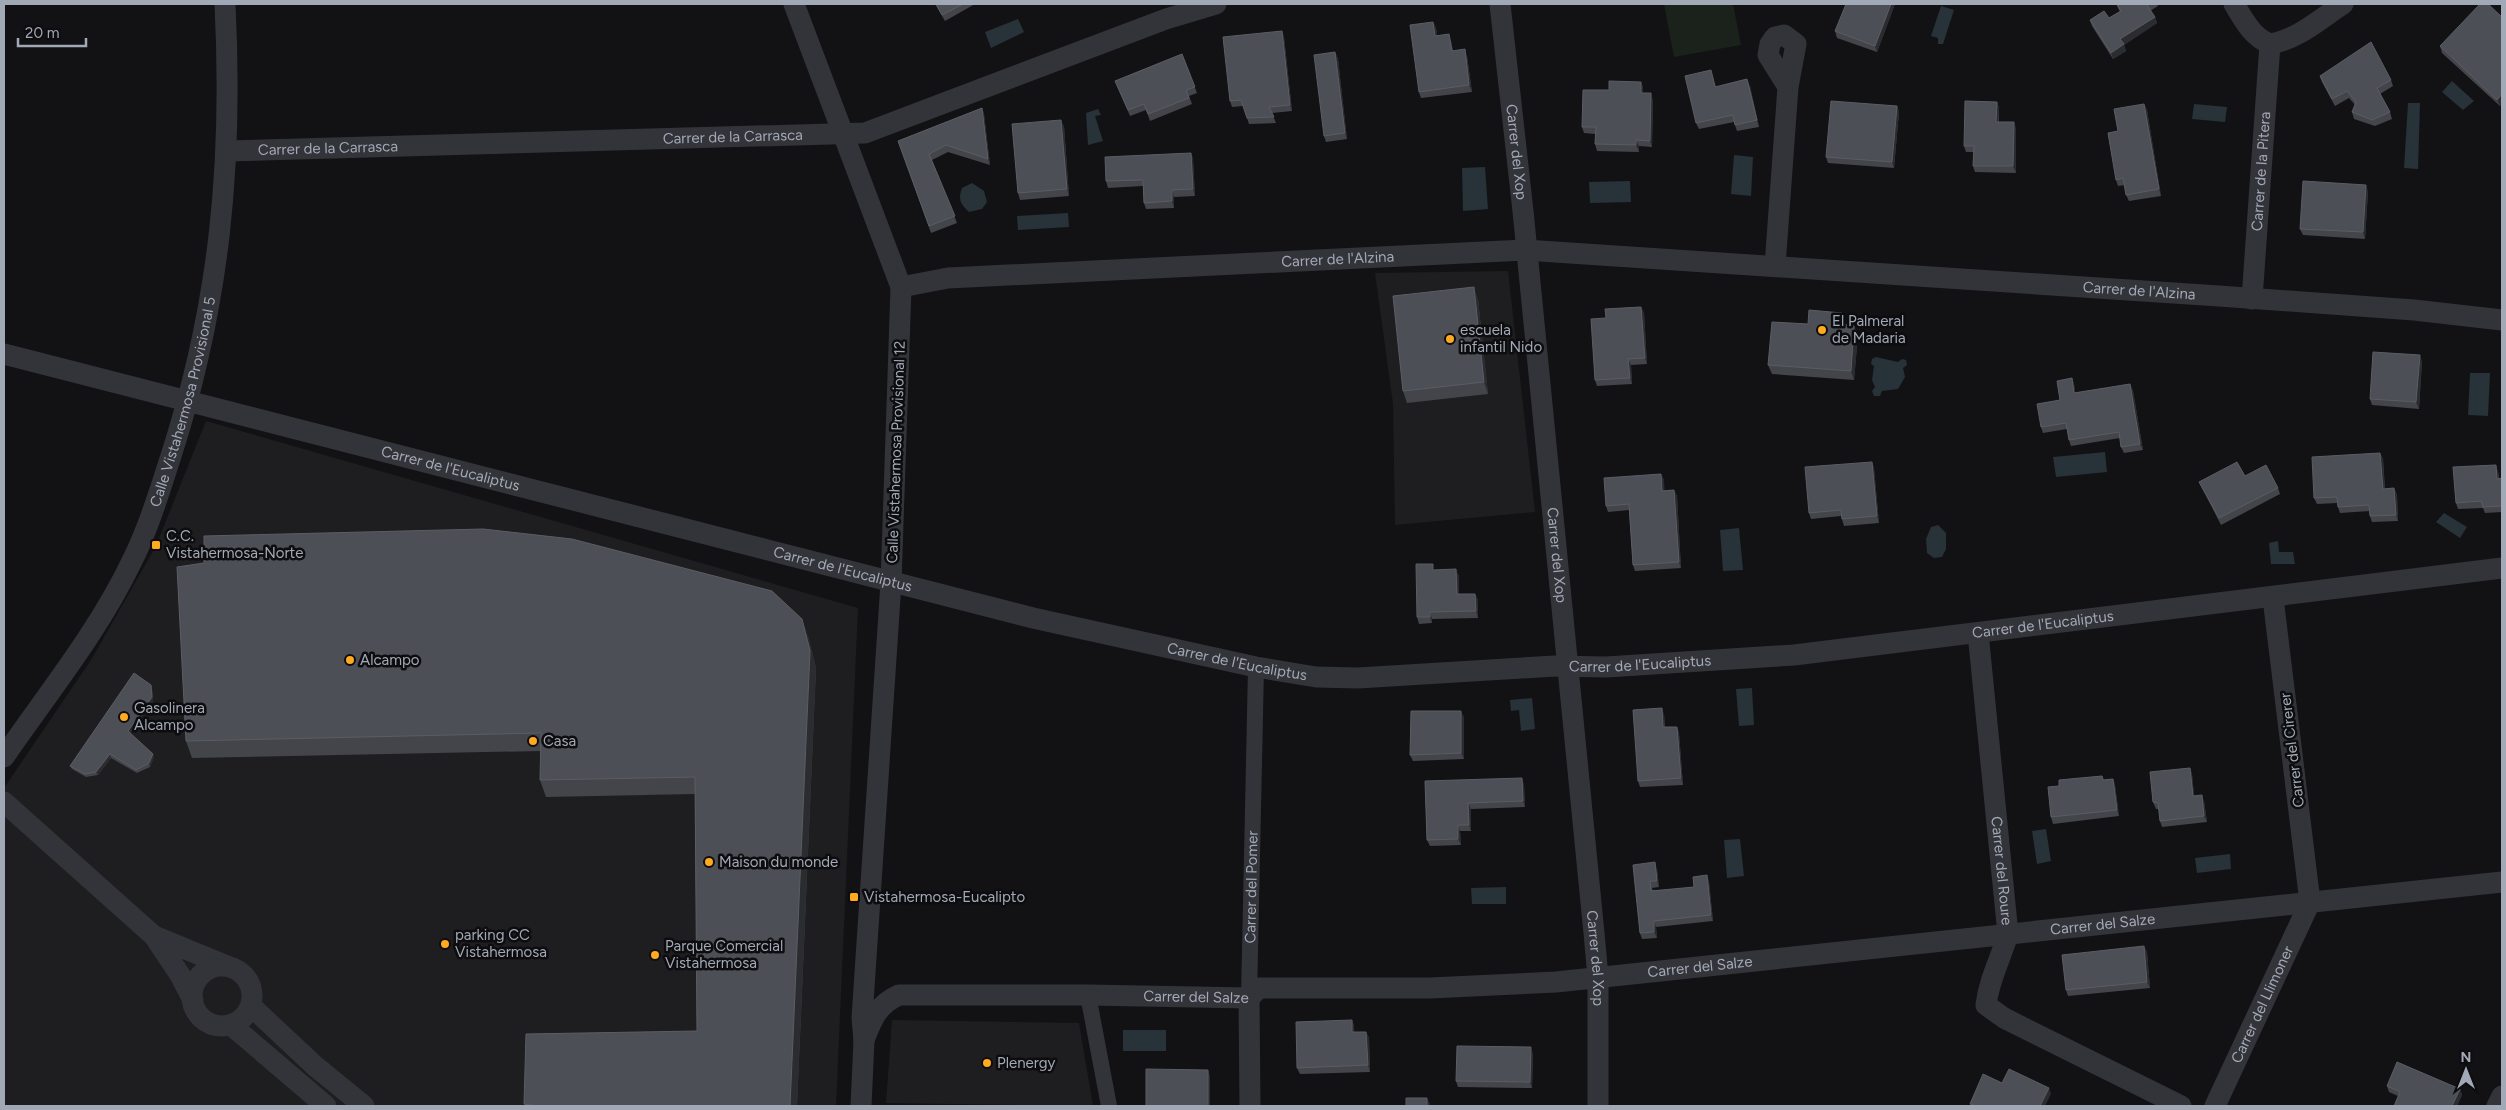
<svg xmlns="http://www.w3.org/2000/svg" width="2506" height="1110" font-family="Figtree,sans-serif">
	<rect width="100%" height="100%" fill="#121214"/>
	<path fill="#1e1e21" d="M1508,271L1535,512L1395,525L1393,404L1375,273Z
		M206,421L858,608L836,1106H4V788L91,660L156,546Z
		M892,1020L1079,1023L1093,1106L886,1103Z"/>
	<path fill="#1a221b" d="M1664,4H1733L1741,45L1674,57Z"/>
	<path fill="#273239" d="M1941,6L1954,10L1943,44H1938V38L1931,36Z
		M1018,19L1024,32L991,48L985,32Z
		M2452,81L2474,101L2463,110L2442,92Z
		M2408,103H2420L2418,169L2404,168Z
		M2194,104L2227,107L2225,122L2192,119Z
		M1098,109L1101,115L1095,116L1103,141L1088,145L1086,113Z
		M1734,155L1753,157L1751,196L1731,194Z
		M1485,167L1488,209L1463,211L1462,168Z
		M1630,181L1631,202L1590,203L1589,182Z
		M972,183L984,191L987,202L982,209L969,212C960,204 958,199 962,188Z
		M1068,213L1069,227L1018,230L1017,216Z
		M1876,357L1898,362L1902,359L1906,360L1907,365L1903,368L1905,377L1898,389L1882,391L1880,396H1874L1872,391L1875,387L1872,380L1874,366L1871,364L1872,359Z
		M2470,373H2490L2488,416L2468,415Z
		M2105,452L2107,472L2056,477L2053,457Z
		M2444,513L2467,527L2460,538L2436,522Z
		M1938,525L1946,533V549L1942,557L1934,558L1927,553L1926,539L1931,527Z
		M1739,528L1743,570L1723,571L1720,530Z
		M2278,541L2279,552H2293L2295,564H2271L2269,543Z
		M1752,688L1754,725L1739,726L1736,689Z
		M1532,698L1535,729L1521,731L1519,710L1511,711L1510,700Z
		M2046,829L2051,861L2037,864L2032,831Z
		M1740,839L1744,876L1727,878L1724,840Z
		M2230,854L2231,869L2197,873L2195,858Z
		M1506,887V904H1472L1471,888Z
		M1123,1030H1166V1051H1123Z"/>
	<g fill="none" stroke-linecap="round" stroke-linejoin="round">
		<g stroke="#333439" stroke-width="16">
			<path d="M1088,995L1109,1106"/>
			<path id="s1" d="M1249,998L1256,667"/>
		</g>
		<g stroke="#333439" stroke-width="21">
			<path d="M794,4L901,287L891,583L862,1018L864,1040L861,1106"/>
			<path id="s2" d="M1500,4L1523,211L1594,933L1598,977V1106"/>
			<path d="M2234,4C2244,20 2252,37 2270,44"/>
			<path d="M2270,44C2297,40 2320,19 2343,4"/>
			<path id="s3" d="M227,151L865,133L1166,19L1216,4"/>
			<path d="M1775,266L1788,87L1796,44L1784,35L1775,37L1770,44L1768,55L1788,87"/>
			<path id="s4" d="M901,287L948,278L1525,250L2219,296L2414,310L2502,320"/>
			<path id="s5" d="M2252,299L2270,44"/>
			<path id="s6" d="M4,354L1033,618L1256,667L1316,677L1358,678L1555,666L1606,667L1794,655L2502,568"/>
			<path id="s7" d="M1978,633L2008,934C2001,958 1989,979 1986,1005L2004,1018L2181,1106"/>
			<path id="s8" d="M4,757C48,693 98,632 132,561C148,529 159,493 170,459C220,305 233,164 225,4"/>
			<path d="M4,802L154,936"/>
			<circle cx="222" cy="996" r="30"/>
			<path d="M1249,998L1250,1106"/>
			<path d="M193,1000L180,975L154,936L227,966"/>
			<path d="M251,1006L315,1066L364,1106"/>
			<path d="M231,1025L326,1106"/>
			<path id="s9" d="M864,1040C872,1019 878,1004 899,995H1088L1249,998L1259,988H1430L1556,982L2502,882"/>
			<path id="s10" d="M2215,1106L2310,902L2273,598"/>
			<path d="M2497,1106L2502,1096"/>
		</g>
	</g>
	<path fill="#43454a" d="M935,4H975L945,21Z
		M1895,4L1877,52L1837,38L1835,31Z
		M2116,4H2157L2158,6L2150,11L2155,17L2157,23L2124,45L2126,51L2113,59L2092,26L2090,20L2109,18L2120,12Z
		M2502,17V103L2500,106L2442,53L2440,46Z
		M1433,22L1436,28L1437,36L1451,41L1453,51L1467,56L1472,92L1421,98L1419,92Z
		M1282,31L1284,37L1292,111L1272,113L1276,123L1249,124L1243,106L1232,107L1230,101Z
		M1335,52L1338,59L1347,139L1326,142L1324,136Z
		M1182,54L1197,93L1189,96L1192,104L1150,121L1146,110L1130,116L1115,81Z
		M1711,70L1716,87L1750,86L1759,127L1737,131L1734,122L1699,129L1696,123Z
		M2320,76L2391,80L2393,86L2380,94L2390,112L2392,119L2375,126L2354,119L2352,112L2355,105L2349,98L2335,106L2322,82Z
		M1641,82L1643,88V93L1653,100L1652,147L1639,146V152L1597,151L1595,144V134L1584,133L1582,127L1609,90Z
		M1997,102L1999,108V122L2016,128V173L1975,172L1973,166L1974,152H1966L1964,146Z
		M2144,104L2147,110L2161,196L2129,201L2126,195L2125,185L2118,186L2116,180L2118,131Z
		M1897,106L1899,112L1894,168L1828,163L1826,157Z
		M982,108L984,114L990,165L948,152L932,160L957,223L931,233L898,141Z
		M1064,126L1069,196L1020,200L1018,193Z
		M1191,153L1193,159L1195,196L1174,197V208L1146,209L1144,203L1143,186L1108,188L1106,181Z
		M2368,191L2365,239L2303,235L2300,229Z
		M1478,299L1488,394L1407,403L1403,391Z
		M1641,307L1644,313L1647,364L1631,365L1632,384L1597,386L1595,380L1606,318Z
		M1842,313L1845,322V325L1854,326L1858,335L1854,380L1772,374L1768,365L1808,324Z
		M2422,361L2419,409L2372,405L2370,399Z
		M2072,378L2074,384L2075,393L2130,384L2133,391L2143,450L2124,453L2121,447L2120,438L2071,446L2069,440L2067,429L2043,433L2041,427L2060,400Z
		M2380,453L2383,459L2385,489L2394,488L2397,495L2398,521L2372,522L2370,516V511L2340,513L2338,507L2337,503L2317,504L2314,498Z
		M1872,462L1874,468L1879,523L1844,526L1841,516L1811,519L1809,513Z
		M2498,471L2499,478H2502V512L2485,513L2483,508L2458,509L2456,503Z
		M1661,474L1664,480V491L1674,490L1677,496L1681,568L1635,571L1633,565L1629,510L1608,512L1606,506Z
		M2245,476L2278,488L2280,494L2221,525L2202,488L2199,482Z
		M204,563L808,636L816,668L797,1106H525L524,1104L697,1031L695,794L546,797L540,780L541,751L192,758L186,741Z
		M1436,570L1459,576V594H1475L1478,600V618L1432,619V623L1419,624L1417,617Z
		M151,685L152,688L153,701L130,733L154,757L150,767L137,773L111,758L98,775L86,777L72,769L70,766Z
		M1664,714L1665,727H1677L1679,733L1683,785L1640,787L1638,781Z
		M1464,717V759L1413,761L1410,755Z
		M2190,768L2192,774L2194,796L2204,801L2207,822L2162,827L2160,821L2159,809H2156L2153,802Z
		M2102,776L2104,780L2113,779L2115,785L2119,816L2053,824L2051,817Z
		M1425,781L1524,784L1525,807L1471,809V831H1460L1461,845L1430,846L1427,840Z
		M1633,865L1657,869L1659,887L1652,888L1653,891L1694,887L1707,875L1709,882L1713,921L1656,927L1657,938L1642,939L1640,933Z
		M2144,946L2147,952L2150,988L2068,996L2066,990Z
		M1352,1020L1354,1026V1032H1366L1369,1038L1370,1072L1300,1074L1297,1068Z
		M1533,1054L1532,1088L1458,1087L1456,1081Z
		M2387,1086L2460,1089L2462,1095L2457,1106H2394L2398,1096L2389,1092Z"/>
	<path fill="#2b2c30" d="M1891,4H1895L1877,52L1875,46Z
		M2155,17L2157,23L2124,45L2126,51L2113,59L2111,53L2120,39Z
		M1433,22L1436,28L1438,42L1435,36Z
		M1282,31L1284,37L1292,111L1290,105Z
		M1449,34L1451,41L1454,57L1452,51Z
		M1465,49L1467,56L1472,92L1469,85Z
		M1335,52L1338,59L1347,139L1345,133Z
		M1747,79L1750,86L1759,127L1757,120Z
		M1641,82L1643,88V99L1641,93Z
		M1651,93L1653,100L1652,147L1650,141Z
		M2502,94V103L2500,106L2497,100Z
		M1997,102L1999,108L1998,128L1996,122Z
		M2144,104L2147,110L2161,196L2159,189Z
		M1897,106L1899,112L1894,168L1892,162Z
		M982,108L984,114L990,165L988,159Z
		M1061,120L1064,126L1069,196L1067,189Z
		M2014,122L2016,128V173L2013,166Z
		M1636,140L1639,146V152L1636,145Z
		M1191,153L1193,159L1195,196L1193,189Z
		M2366,185L2368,191L2365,239L2363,232Z
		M1172,190L1174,197V208L1172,201Z
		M1474,287L1478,299L1488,394L1484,382Z
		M1641,307L1644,313L1647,364L1645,358Z
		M1842,313L1845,322L1844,334L1841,324Z
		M1854,326L1858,335L1854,380L1851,371Z
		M2420,355L2422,361L2419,409L2416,402Z
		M1628,359L1631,365L1632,384L1630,378Z
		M2072,378L2074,384L2076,400L2074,393Z
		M2130,384L2133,391L2143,450L2140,444Z
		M2380,453L2383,459L2385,495L2383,489Z
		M1872,462L1874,468L1879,523L1877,516Z
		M2496,465L2498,471L2499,485L2497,479Z
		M1661,474L1664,480L1665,497L1662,491Z
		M2394,488L2397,495L2398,521L2396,515Z
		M1674,490L1677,496L1681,568L1679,562Z
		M1456,569L1459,576V601L1457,594Z
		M1475,594L1478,600V618L1476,611Z
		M1430,612L1432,619V623L1430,617Z
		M802,619L808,636L816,668L797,1106H790Z
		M151,685L152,688L153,701L129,734L128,731Z
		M1662,708L1664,714L1665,734L1663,727Z
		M1461,711L1464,717V759L1461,753Z
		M1677,727L1679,733L1683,785L1681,778Z
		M110,754L111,758L98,775L96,772Z
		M153,754L154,757L150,767L149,763Z
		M2190,768L2192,774L2195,802L2193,796Z
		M1522,778L1524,784L1525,807L1523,801Z
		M2113,779L2115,785L2119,816L2117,810Z
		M2202,795L2204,801L2207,822L2204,816Z
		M1468,803L1471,809V831L1469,825Z
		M1458,825L1460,831L1461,845L1458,839Z
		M1655,862L1657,869L1659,887L1657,881Z
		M1707,875L1709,882L1713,921L1711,915Z
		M1654,921L1656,927L1657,938L1654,932Z
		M2144,946L2147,952L2150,988L2147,982Z
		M1352,1020L1354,1026L1355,1039L1352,1032Z
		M1366,1032L1369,1038L1370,1072L1368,1065Z
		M1531,1047L1533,1054L1532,1088L1530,1082Z
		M1208,1070L1210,1076V1106H1208Z
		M2049,1088L2051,1094L2045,1106H2040Z
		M2460,1089L2462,1095L2457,1106H2452Z
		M1427,1098L1430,1104V1106H1427Z"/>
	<path fill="#4d4f56" stroke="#5b5d65" d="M936,4H963L942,15Z
		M1846,4H1891L1875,46L1835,31Z
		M2117,4H2149L2147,5L2155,17L2120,39L2124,44L2111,53L2090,20L2104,11L2109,18L2121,11Z
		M2480,4H2488L2502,17V94L2497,100L2440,46Z
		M1433,22L1435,36L1449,34L1452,51L1465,49L1469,85L1419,92L1410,25Z
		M1282,31L1290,105L1269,107L1274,117L1247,118L1241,100L1230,101L1223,37Z
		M2371,42L2391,80L2377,88L2390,112L2372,120L2352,112L2356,102L2347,91L2332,99L2320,76Z
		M1335,52L1345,133L1324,136L1314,55Z
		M1182,54L1195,87L1186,90L1189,98L1148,114L1144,104L1128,110L1115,81Z
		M1711,70L1715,87L1747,79L1757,120L1735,125L1733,115L1696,123L1685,76Z
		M1609,81L1641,82V93H1651L1650,141L1636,140V145L1595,144L1596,127H1582L1583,90H1609Z
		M1831,101L1897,106L1892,162L1826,157Z
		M1965,101L1997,102L1996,122H2014L2013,166H1973L1974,146H1964Z
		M2144,104L2159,189L2126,195L2123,178L2116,180L2108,133L2118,131L2114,109Z
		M982,108L988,159L946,145L929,154L955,216L929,226L898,141Z
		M1061,120L1067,189L1018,193L1012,124Z
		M1191,153L1193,189L1172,190V201L1144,203L1143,180L1106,181L1105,157Z
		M2303,181L2366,185L2363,232L2300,229Z
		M1474,287L1484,382L1403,391L1393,296Z
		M1641,307L1645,358L1628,359L1630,378L1595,380L1591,319L1606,318L1605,309Z
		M1809,310L1842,313L1841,324L1854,326L1851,371L1768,365L1772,322L1808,324Z
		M2373,352L2420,355L2416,402L2370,399Z
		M2072,378L2074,393L2130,384L2140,444L2121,447L2119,432L2069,440L2066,423L2041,427L2037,404L2060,400L2057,381Z
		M2380,453L2383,489L2394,488L2396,515L2370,516L2369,505L2338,507L2337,497L2314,498L2312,457Z
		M1872,462L1877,516L1842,519L1841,510L1809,513L1805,467Z
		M2237,462L2245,476L2266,465L2278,488L2219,518L2199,482Z
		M2496,465L2497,479L2502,478V506L2483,507L2481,501L2456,503L2453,467Z
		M1661,474L1662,491L1674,490L1679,562L1633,565L1629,504L1606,506L1604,478Z
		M483,529L572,539L772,591L802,619L810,651L790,1106H536L524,1104L526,1034L697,1031L695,777L540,780L541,733L186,741L177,567L204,563V536Z
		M1416,564H1433V570L1456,569L1457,594H1475L1476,611L1430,612V617H1417Z
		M134,673L151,685L152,697L128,731L153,754L149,763L136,770L110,754L96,772L85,774L70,766Z
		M1662,708L1663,727H1677L1681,778L1638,781L1633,710Z
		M1411,711H1461V753L1410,755Z
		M2190,768L2193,796L2202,795L2204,816L2160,821L2158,803L2153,802L2150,772Z
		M2102,776L2103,780L2113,779L2117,810L2051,817L2048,787L2059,786V780Z
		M1522,778L1523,801L1468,803L1469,825H1458V839L1427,840L1425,781Z
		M1655,862L1657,881H1650L1651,891L1694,887L1693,877L1707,875L1711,915L1654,921V932L1640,933L1633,865Z
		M2144,946L2147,982L2066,990L2062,955Z
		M1352,1020V1032H1366L1368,1065L1297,1068L1296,1022Z
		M1457,1046L1531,1047L1530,1082L1456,1081Z
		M2397,1062L2460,1089L2452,1106H2394L2400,1092L2387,1086Z
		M1146,1069L1208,1070V1106H1146Z
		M2009,1069L2049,1088L2040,1106H1976L1970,1104L1983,1074L2002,1083Z
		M1406,1098H1427V1106H1406Z"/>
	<g fill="#ffaa1f" stroke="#0d0d0f" stroke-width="2">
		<circle cx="1822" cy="330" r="5"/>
		<circle cx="1450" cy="339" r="5"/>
		<rect x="151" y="540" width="10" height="10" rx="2.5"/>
		<circle cx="350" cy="660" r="5"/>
		<circle cx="124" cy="717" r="5"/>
		<circle cx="533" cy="741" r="5"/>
		<circle cx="709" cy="862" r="5"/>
		<rect x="849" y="892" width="10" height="10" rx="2.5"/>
		<circle cx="445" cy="944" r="5"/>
		<circle cx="655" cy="955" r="5"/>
		<circle cx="987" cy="1063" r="5"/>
	</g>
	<g text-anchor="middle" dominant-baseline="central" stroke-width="5" stroke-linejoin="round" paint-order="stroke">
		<g font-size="15" fill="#a2a9b6" stroke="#0d0d0f">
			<text stroke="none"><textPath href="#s3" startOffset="506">Carrer de la Carrasca</textPath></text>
			<text stroke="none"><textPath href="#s3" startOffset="101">Carrer de la Carrasca</textPath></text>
			<text stroke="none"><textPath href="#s2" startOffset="149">Carrer del Xop</textPath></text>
			<text stroke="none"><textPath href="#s5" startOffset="128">Carrer de la Pitera</textPath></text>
			<text stroke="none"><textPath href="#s4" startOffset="438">Carrer de l'Alzina</textPath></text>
			<text stroke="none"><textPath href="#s4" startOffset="1241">Carrer de l'Alzina</textPath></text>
			<text stroke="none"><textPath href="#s8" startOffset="402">Calle Vistahermosa Provisional 5</textPath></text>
			<text transform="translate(896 452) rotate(-88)">Calle Vistahermosa Provisional 12</text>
			<text stroke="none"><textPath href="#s6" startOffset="461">Carrer de l'Eucaliptus</textPath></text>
			<text stroke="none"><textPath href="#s2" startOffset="554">Carrer del Xop</textPath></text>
			<text stroke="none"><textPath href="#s6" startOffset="866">Carrer de l'Eucaliptus</textPath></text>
			<text stroke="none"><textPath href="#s6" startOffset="2081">Carrer de l'Eucaliptus</textPath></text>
			<text stroke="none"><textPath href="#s6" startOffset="1271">Carrer de l'Eucaliptus</textPath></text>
			<text stroke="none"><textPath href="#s6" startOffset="1676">Carrer de l'Eucaliptus</textPath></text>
			<text transform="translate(2292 750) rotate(-97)">Carrer del Cirerer</text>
			<text stroke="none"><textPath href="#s7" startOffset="239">Carrer del Roure</textPath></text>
			<text stroke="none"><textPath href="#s1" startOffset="111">Carrer del Pomer</textPath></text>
			<text stroke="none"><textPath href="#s9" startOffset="1270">Carrer del Salze</textPath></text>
			<text stroke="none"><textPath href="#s2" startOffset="959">Carrer del Xop</textPath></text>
			<text stroke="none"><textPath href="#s9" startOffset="865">Carrer del Salze</textPath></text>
			<text stroke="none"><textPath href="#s9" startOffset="356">Carrer del Salze</textPath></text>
			<text stroke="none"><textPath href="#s10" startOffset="112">Carrer del Llimoner</textPath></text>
		</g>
		<g font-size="15" fill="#a2a9b6" stroke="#0d0d0f" text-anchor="start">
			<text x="1832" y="321">El Palmeral<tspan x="1832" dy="17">de Madaria</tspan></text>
			<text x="1460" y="330">escuela<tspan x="1460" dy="17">infantil Nido</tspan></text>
			<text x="166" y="536">C.C.<tspan x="166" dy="17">Vistahermosa-Norte</tspan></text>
			<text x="360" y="660">Alcampo</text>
			<text x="134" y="708">Gasolinera<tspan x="134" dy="17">Alcampo</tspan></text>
			<text x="543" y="741">Casa</text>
			<text x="719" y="862">Maison du monde</text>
			<text x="864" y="897">Vistahermosa-Eucalipto</text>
			<text x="455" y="935">parking CC<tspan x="455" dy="17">Vistahermosa</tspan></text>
			<text x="665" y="946">Parque Comercial<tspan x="665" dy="17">Vistahermosa</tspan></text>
			<text x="997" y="1063">Plenergy</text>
		</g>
	</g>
	<rect width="2506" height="1110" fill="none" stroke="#a2a9b6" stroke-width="10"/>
	<g transform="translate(2466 1070)" stroke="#0d0d0f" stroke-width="4" paint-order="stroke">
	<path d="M0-4L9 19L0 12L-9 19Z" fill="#a2a9b6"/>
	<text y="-8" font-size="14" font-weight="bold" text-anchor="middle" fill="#a2a9b6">N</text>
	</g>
	<path d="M18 38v8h68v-8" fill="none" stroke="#a2a9b6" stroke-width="2.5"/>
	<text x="25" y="38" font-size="15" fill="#a2a9b6" stroke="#0d0d0f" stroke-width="4" paint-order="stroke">20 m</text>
</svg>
